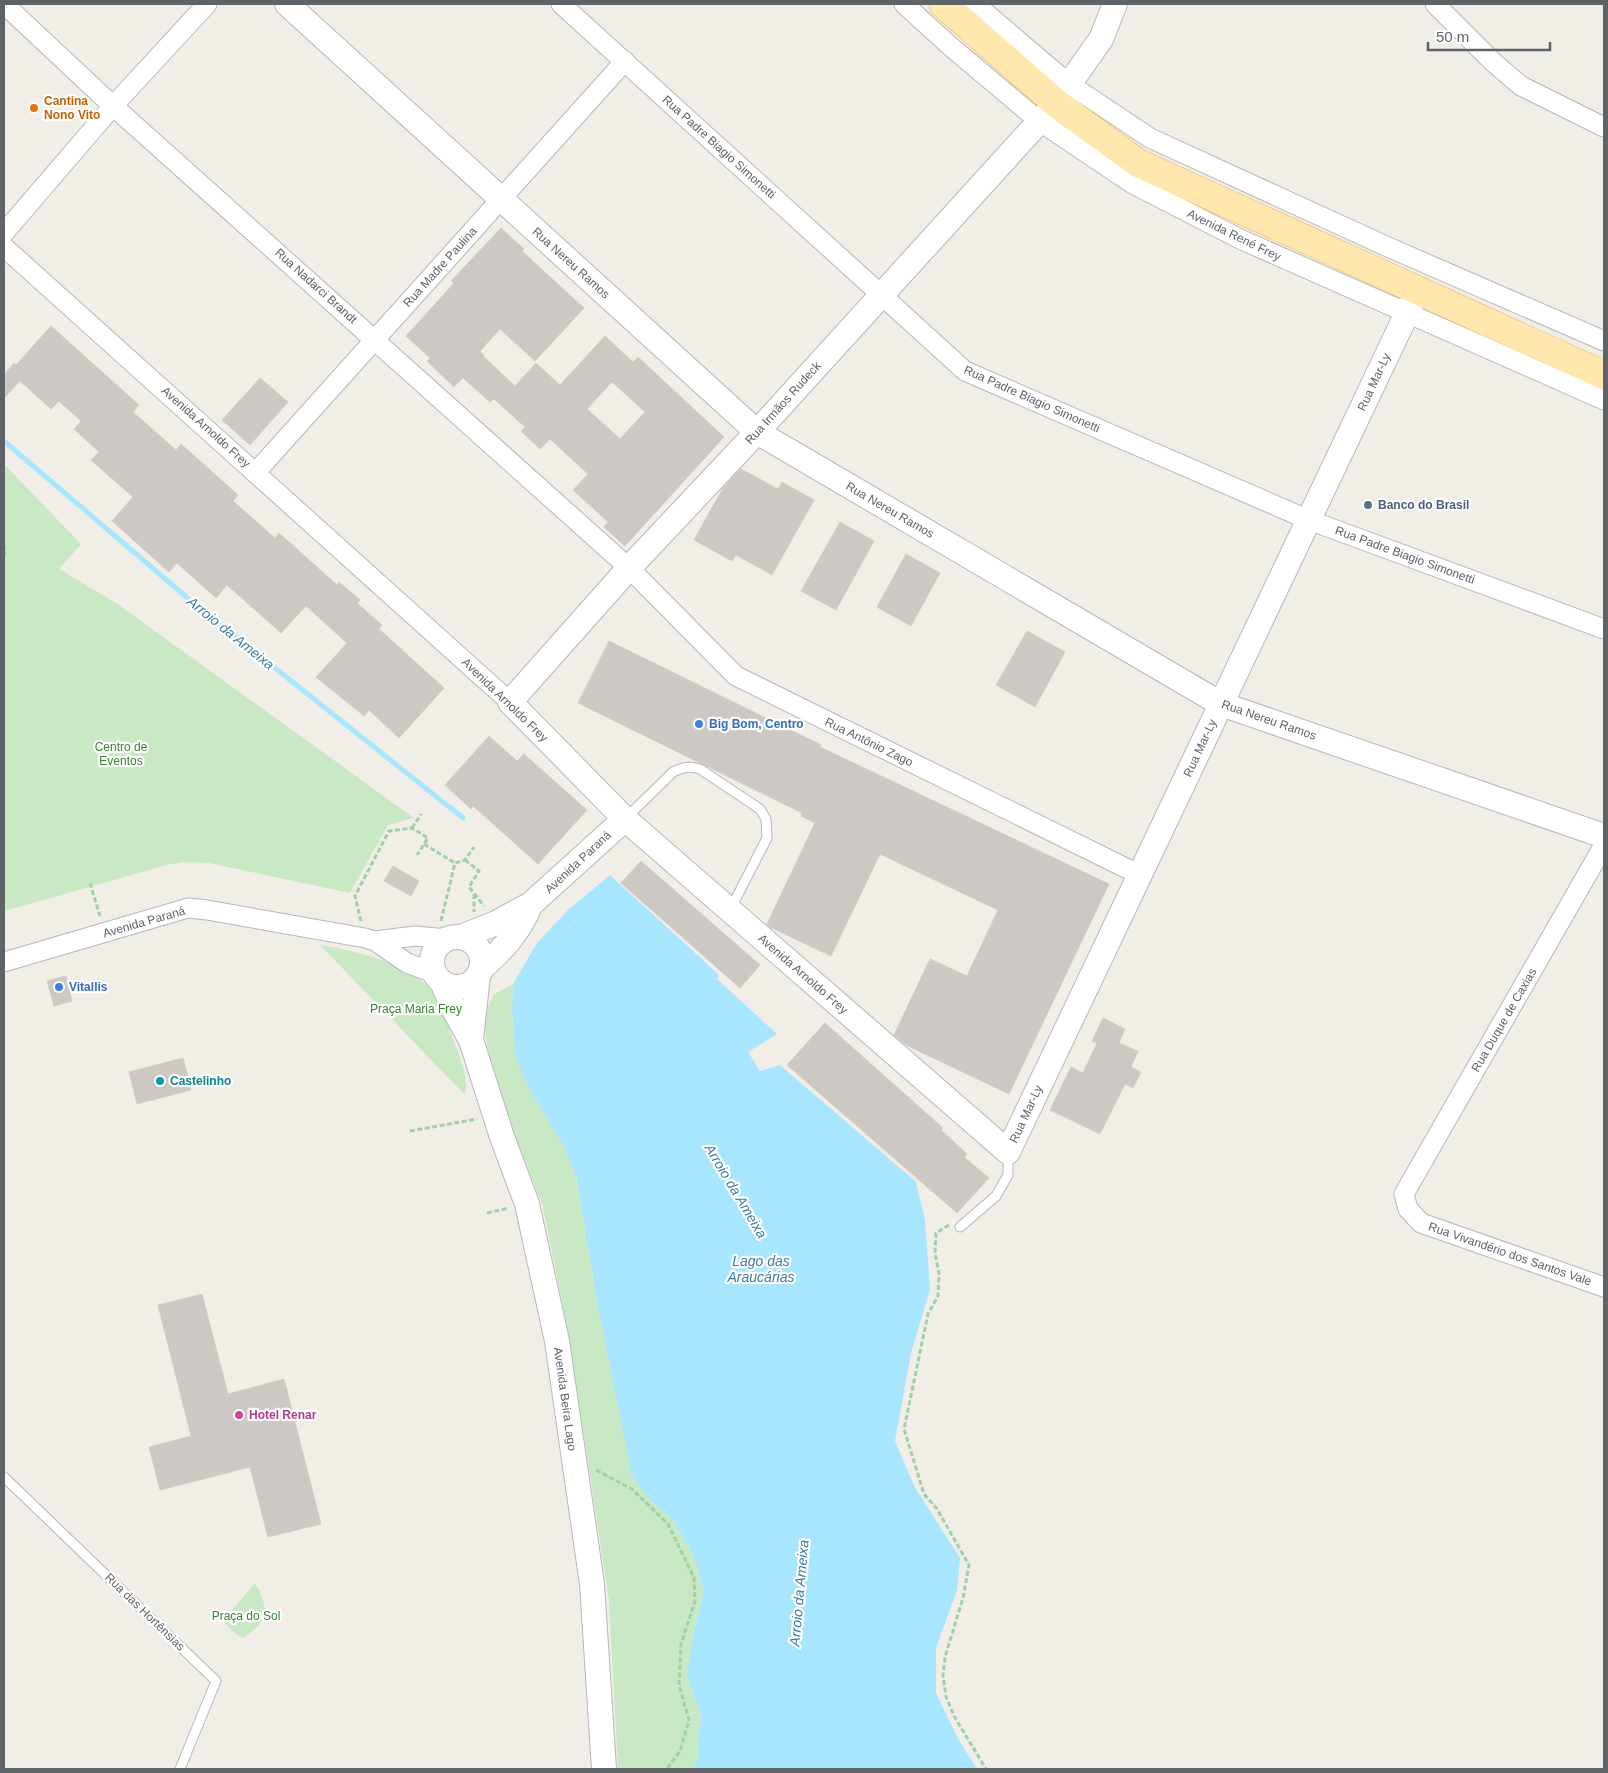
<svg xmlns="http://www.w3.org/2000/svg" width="1608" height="1773" font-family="Arial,sans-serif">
	<rect width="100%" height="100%" fill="#f1ede7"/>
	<path fill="#c8e9c3" d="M4,464L81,544L59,569L116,603L414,818L388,825L350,893L209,863L184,862L167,865L4,911Z
		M320,945C354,950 417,965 437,997C444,1009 448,1026 453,1040C460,1056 469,1078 465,1095Z
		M513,984L512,1008L527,1084L564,1147L577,1179L597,1301L647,1497L675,1522L694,1557L704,1591L693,1635L687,1676L701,1714L697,1760L692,1769H618L609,1600L569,1337L543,1207L513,1131L488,1050L485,1027L488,1008L493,995Z
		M255,1583C270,1610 269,1621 243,1638L233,1632L223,1621Z"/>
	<path fill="#a8e5ff" d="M610,875L719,975L717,979L777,1034L748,1052L760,1071L780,1065L916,1182L925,1220L930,1290L911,1353L895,1441L914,1486L960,1558L957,1590L936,1648V1693L957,1737L977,1769H692L697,1760L701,1714L687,1676L693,1635L704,1591L694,1557L675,1522L647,1497L632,1475L597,1301L577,1179L564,1147L527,1084L516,1057L512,1008L513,984L537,943L568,910Z"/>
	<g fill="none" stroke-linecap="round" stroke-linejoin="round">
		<path stroke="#a8e5ff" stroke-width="5" d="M4,441L191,601L463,818"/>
	</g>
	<path fill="#ccc8c3" stroke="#d6cec4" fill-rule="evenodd" d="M501,228L524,249L522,251L584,308L535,361L500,329L480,351L484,355L483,356L515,386L536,363L560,385L605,336L633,362L638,357L724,437L625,546L604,527L608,522L573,490L588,474L550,439L540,449L521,431L525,427L494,399L490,402L463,378L454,387L427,361L430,358L406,336L454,283L451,281ZM612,382L645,412L620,439L587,409Z
		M51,326L139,405L133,412L176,450L181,444L238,495L233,501L275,538L279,533L337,585L339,582L360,600L357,603L382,625L379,629L444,688L399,738L369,710L364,716L316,677L347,643L306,606L281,633L227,585L216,598L177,563L169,572L112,521L133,497L91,460L99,452L74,429L81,421L59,401L51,409L20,381L4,398V375L14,363L16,365Z
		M260,378L288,402L250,445L222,420Z
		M741,469L778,489L782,482L814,500L772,575L736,555L732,561L694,540L723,488Z
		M840,522L874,541L836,610L801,591Z
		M906,554L940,573L911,626L877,607Z
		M1027,631L1065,652L1035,707L996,685Z
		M609,641L821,745L820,747L1109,884L1009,1094L906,1045L894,1035L930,959L967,976L998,910L880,854L831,956L770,927L767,924L815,823L801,816L802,813L578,703Z
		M489,736L517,761L524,754L587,810L538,864L473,806L471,809L445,785Z
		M641,861L760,965L740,988L621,883Z
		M393,866L419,881L411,896L384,881Z
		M66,976L72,1001L54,1006L47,981Z
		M1103,1018L1125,1029L1119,1043L1138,1051L1131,1067L1141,1072L1133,1088L1125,1084L1100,1134L1050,1110L1071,1067L1083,1073L1097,1043L1092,1041Z
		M825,1023L943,1128L941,1130L967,1154L964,1157L989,1178L957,1213L787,1065Z
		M183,1058L191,1090L137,1104L129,1072Z
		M202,1294L228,1394L284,1379L321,1524L268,1537L250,1467L160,1490L149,1447L191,1436L158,1305Z"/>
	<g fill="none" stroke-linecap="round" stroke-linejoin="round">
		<g stroke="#b4b8bb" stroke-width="11">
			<path id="service" d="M626,818L673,772C683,767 690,766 700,769L760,809L766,819L767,838L730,910
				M960,1227L996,1196L1008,1175V1152
				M4,1477L216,1681L180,1769"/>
		</g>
		<g stroke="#b4b8bb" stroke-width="21">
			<path id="minor" d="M4,4L113,106L629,568L736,676L1140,875
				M561,4L965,371L1309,520L1604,629
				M904,4L950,46L1039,121L1133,184L1240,239L1604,400
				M975,4L1069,84L1150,138L1388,247L1604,341
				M1435,4L1493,62L1521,86L1604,127
				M4,233L113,106L207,4
				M4,247L510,702
				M256,472L625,61
				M1604,845L1404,1194L1408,1209L1421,1223L1604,1287
				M375,941L415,936L447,939
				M4,962L188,908L207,910L365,938L375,941L407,963L434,973"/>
		</g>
		<g stroke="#b4b8bb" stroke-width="26">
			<path id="tertiary" d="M287,4L757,432L1221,704L1604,836
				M1115,4L1101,39L1056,103L757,432L629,568L510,702L625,819L1008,1152L1418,290
				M461,937L496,923L531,904L625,819
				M432 962a25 25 0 1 1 50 0a25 25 0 1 1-50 0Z
				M481,969C504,948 518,934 531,904
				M442,982L454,1010L471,1040L502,1137L527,1204L557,1341L592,1584L604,1769
				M471,1040L478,975"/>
		</g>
		<g stroke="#f6b55a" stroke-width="29">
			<path id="primary" d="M943,4L1056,103L1138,163L1604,375"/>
		</g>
		<path stroke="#9fd1a6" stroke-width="3" stroke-dasharray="5 2.5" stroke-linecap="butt" d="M4,545L5,555
			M412,828L421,814
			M424,844L455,863
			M465,860L479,871L469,887L484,906
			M90,883L100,916
			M474,894V912
			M361,921L355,896L389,831L412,828L428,838L417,855
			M441,921L455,863L465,860L474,847
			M410,1131L477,1119
			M487,1213L509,1208
			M949,1225L936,1233L935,1253L939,1274L938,1296L928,1314L904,1429L924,1494L937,1509L969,1565L963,1598L945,1657L943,1676L946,1697L954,1716L986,1769
			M596,1470L632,1489L668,1524L694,1578L695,1601L681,1644L679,1685L689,1720L680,1751L667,1769"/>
		<use href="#service" stroke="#fff" stroke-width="9"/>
		<use href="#minor" stroke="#fff" stroke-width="19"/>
		<use href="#tertiary" stroke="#fff" stroke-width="24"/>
		<use href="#primary" stroke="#ffe7ad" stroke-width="28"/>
	</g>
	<circle fill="#e8710a" stroke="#fff" stroke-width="2" cx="34" cy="108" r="5"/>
	<circle fill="#5c6f8a" stroke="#fff" stroke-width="2" cx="1368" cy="505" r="5"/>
	<g fill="#3f7fe0" stroke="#fff" stroke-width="2">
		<circle cx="699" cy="724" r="5"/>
		<circle cx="59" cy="987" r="5"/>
	</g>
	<circle fill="#0f9aa8" stroke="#fff" stroke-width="2" cx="160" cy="1081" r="5"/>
	<circle fill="#d1479c" stroke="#fff" stroke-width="2" cx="239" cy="1415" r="5"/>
	<g text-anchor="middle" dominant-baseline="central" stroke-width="4.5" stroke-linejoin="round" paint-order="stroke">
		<g font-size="12" font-weight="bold" fill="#c56008" stroke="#fff" text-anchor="start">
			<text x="44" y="101">Cantina<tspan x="44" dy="14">Nono Vito</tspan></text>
		</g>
		<g font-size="12" fill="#5e6367" stroke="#fff">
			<text transform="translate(719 147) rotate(42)">Rua Padre Biagio Simonetti</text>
			<text transform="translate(1234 235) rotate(26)">Avenida René Frey</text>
			<text transform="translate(571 263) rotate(42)">Rua Nereu Ramos</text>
			<text transform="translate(440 267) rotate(-48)">Rua Madre Paulina</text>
			<text transform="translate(316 286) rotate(42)">Rua Nadarci Brandt</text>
			<text transform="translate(1374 382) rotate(-65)">Rua Mar-Ly</text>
			<text transform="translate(1032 399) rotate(24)">Rua Padre Biagio Simonetti</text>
			<text transform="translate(783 403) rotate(-48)">Rua Irmãos Rudeck</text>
			<text transform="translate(206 427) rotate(42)">Avenida Arnoldo Frey</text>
			<text transform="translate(890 510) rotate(30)">Rua Nereu Ramos</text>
			<text transform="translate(1405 555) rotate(20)">Rua Padre Biagio Simonetti</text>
			<text transform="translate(505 700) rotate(44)">Avenida Arnoldo Frey</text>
			<text transform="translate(1269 720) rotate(19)">Rua Nereu Ramos</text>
			<text transform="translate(869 742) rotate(26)">Rua Antônio Zago</text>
			<text transform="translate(1200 748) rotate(-65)">Rua Mar-Ly</text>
			<text transform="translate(578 862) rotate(-43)">Avenida Paraná</text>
			<text transform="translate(144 922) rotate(-16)">Avenida Paraná</text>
			<text transform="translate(803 974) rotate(41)">Avenida Arnoldo Frey</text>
			<text transform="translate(1504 1020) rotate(-60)">Rua Duque de Caxias</text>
			<text transform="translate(1026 1114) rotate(-65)">Rua Mar-Ly</text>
			<text transform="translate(1510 1254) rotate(19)">Rua Vivandério dos Santos Vale</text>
			<text transform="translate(565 1399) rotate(82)">Avenida Beira Lago</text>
			<text transform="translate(145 1612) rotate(44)">Rua das Hortênsias</text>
		</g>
		<g font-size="12" font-weight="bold" fill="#4e5e75" stroke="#fff" text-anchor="start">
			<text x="1378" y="505">Banco do Brasil</text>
		</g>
		<g font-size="12" font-weight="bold" fill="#366cbe" stroke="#fff" text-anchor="start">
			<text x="709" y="724">Big Bom, Centro</text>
			<text x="69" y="987">Vitallis</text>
		</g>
		<g font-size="12" fill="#398231" stroke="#fff">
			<text x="121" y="747">Centro de<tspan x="121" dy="14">Eventos</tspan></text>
			<text x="416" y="1009">Praça Maria Frey</text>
			<text x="246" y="1616">Praça do Sol</text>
		</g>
		<g font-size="12" font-weight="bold" fill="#0d838f" stroke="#fff" text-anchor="start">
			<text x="170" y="1081">Castelinho</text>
		</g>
		<g font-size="12" font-weight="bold" fill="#b23c85" stroke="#fff" text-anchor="start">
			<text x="249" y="1415">Hotel Renar</text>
		</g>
		<g font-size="14" font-style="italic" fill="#3b7ca3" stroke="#fff">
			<text transform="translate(231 633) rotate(39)">Arroio da Ameixa</text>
			<text transform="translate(736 1191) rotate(59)">Arroio da Ameixa</text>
			<text x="761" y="1261">Lago das<tspan x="761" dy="16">Araucárias</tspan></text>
			<text transform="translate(799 1593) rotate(-85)">Arroio da Ameixa</text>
		</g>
	</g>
	<rect width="1608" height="1773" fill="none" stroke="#5e6367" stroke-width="10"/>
	<path d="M1428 42v8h122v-8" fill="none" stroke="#5e6367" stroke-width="2.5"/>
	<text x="1436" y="42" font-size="15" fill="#5e6367" stroke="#ffffff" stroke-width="4" paint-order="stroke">50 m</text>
</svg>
